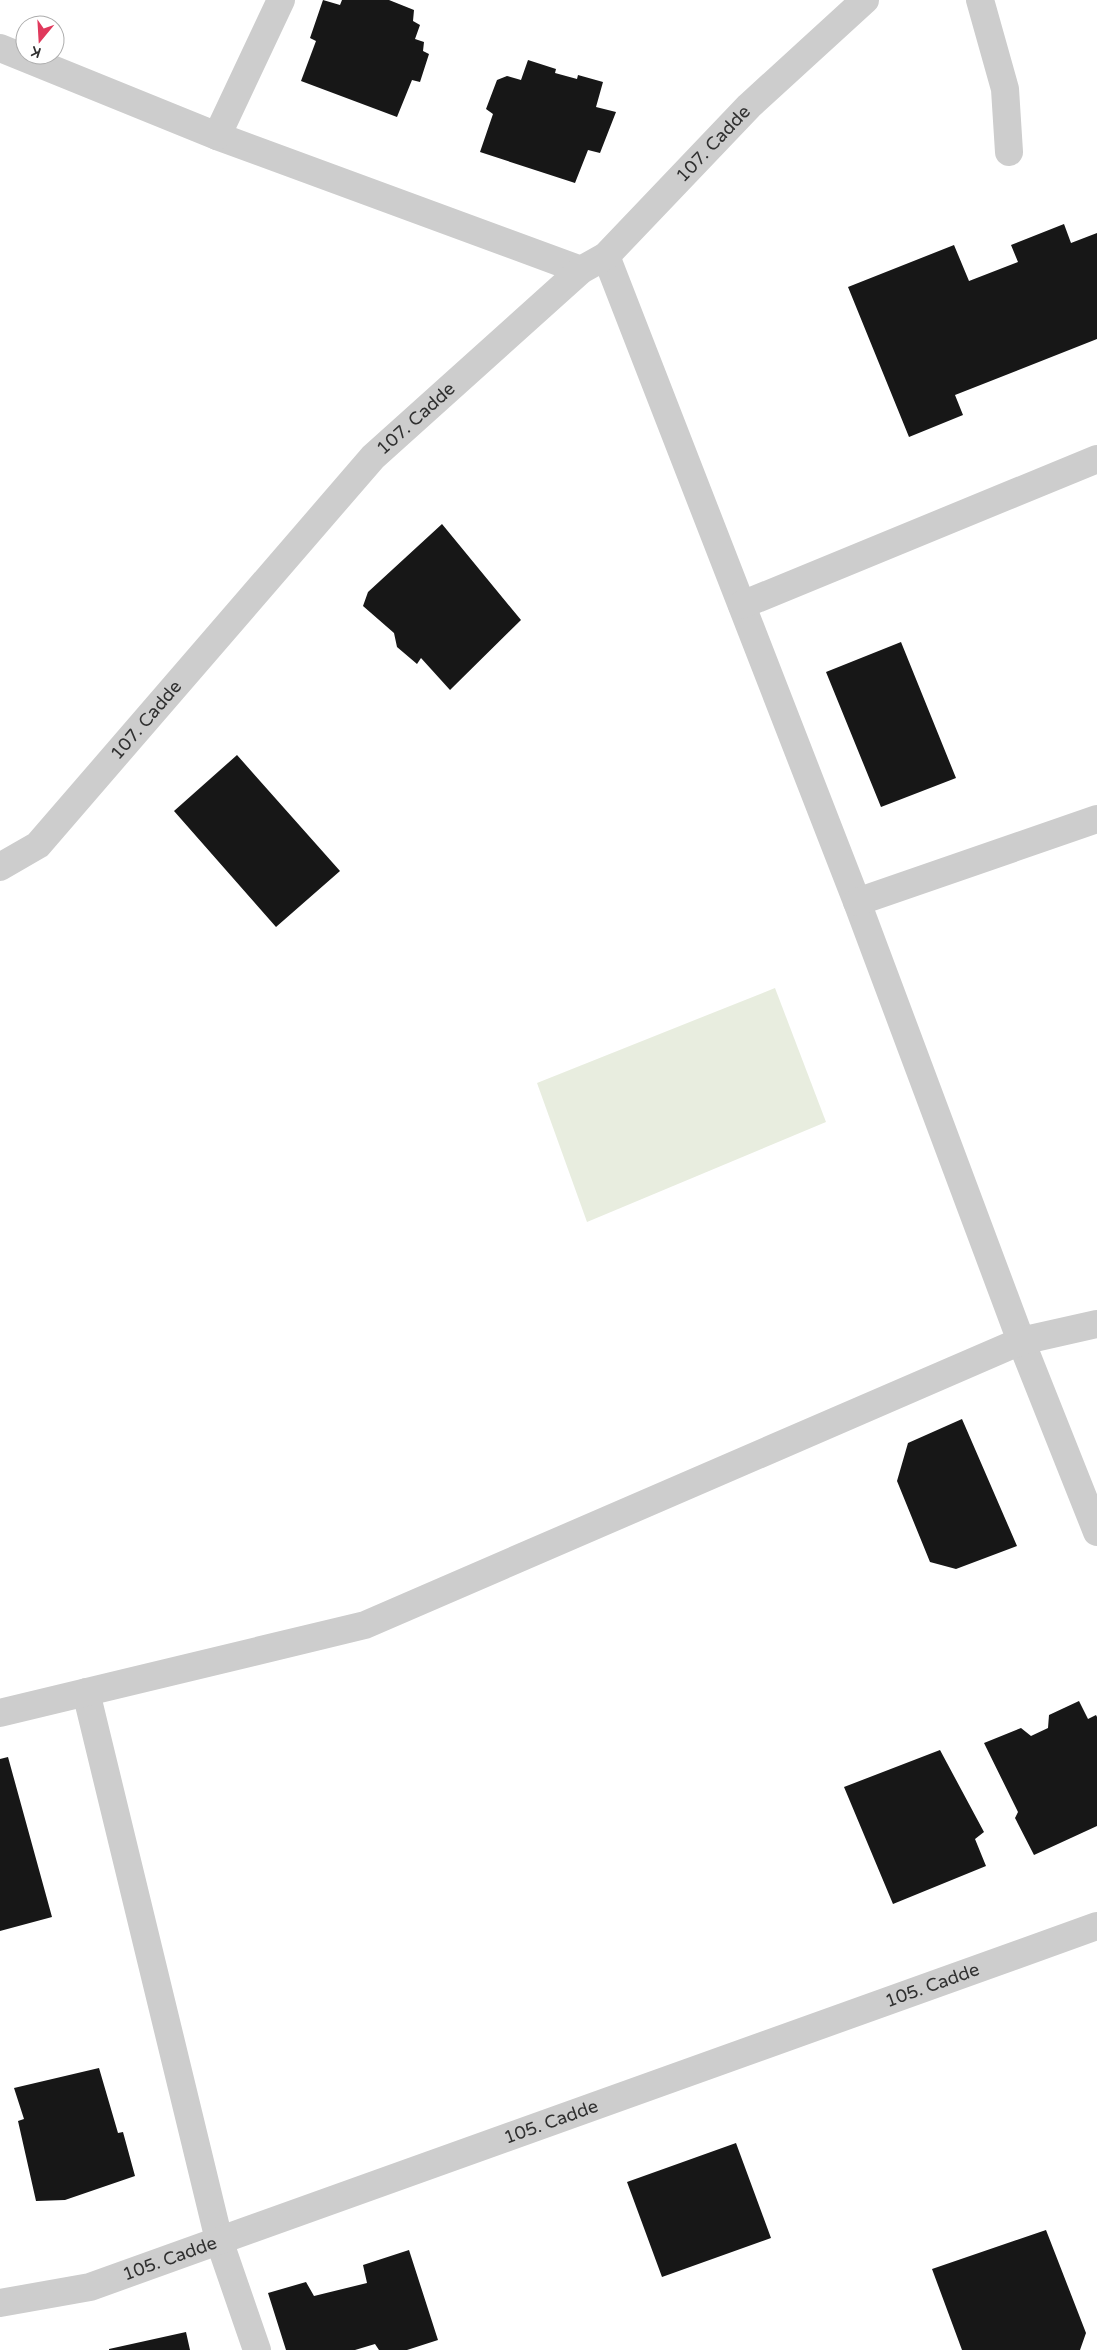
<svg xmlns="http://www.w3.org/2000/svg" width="1097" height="2350" font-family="'Varela Round',sans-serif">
	<rect width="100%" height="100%" fill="#fff"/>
	<path fill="#e8eddf" d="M775,988L826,1122L587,1222L537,1083Z"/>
	<path fill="#171717" d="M323,0L340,5L342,0H389L414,10L413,21L420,25L415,39L424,42L423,51L429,54L420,82L412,80L397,117L301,81L316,41L310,38Z
		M528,60L556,69L555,73L577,79L578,75L603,82L596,107L616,112L600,153L588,150L575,183L480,152L493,114L486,109L497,80L507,76L521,80Z
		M1064,224L1071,243L1097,233V339L955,395L963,415L909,437L848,287L954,245L969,281L1018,262L1011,245Z
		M442,524L521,620L450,690L421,658L417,664L397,647L394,633L363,606L368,592Z
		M901,642L956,778L881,807L826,672Z
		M237,755L340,871L276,927L174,811Z
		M962,1419L1017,1546L956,1569L930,1562L897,1481L908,1443Z
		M1079,1701L1088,1719L1096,1715L1097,1717V1826L1034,1855L1015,1818L1018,1812L984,1743L1021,1728L1031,1736L1048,1728L1049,1715Z
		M940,1750L984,1832L975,1839L986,1866L893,1904L844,1787Z
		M8,1757L52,1917L0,1931V1759Z
		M99,2068L118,2133L123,2132L135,2176L65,2200L36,2201L18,2121L24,2119L14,2088Z
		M736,2143L771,2238L662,2277L627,2182Z
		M1046,2230L1086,2333L1080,2350H962L932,2269Z
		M409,2250L438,2340L407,2350H379L375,2344L355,2350H286L268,2293L306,2282L314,2296L367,2283L363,2265Z
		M186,2332L190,2350H109V2349Z"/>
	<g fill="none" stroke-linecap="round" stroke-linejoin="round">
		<g stroke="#cdcdcd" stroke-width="28">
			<path d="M980,0L1005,89L1009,152"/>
			<path d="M0,48L217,136L581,270"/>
			<path d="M217,136L281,0"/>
			<path d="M606,256L857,902L1021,1341L1097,1532"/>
			<path d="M742,605L1097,459"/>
			<path id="s1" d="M0,867L38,845L373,457L581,270L606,256L749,106L865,0"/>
			<path d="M857,902L1097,819"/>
			<path d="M86,1692L219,2240L257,2350"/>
			<path d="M0,1713L365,1625L1021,1341L1097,1324"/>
			<path id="s2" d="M0,2303L90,2287L1097,1926"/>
		</g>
	</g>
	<g text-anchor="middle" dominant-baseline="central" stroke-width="5" stroke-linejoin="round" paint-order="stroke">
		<g font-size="18" fill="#303030" stroke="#fff">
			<text stroke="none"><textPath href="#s1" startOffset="1020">107. Cadde</textPath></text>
			<text stroke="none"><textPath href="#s1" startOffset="614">107. Cadde</textPath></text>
			<text stroke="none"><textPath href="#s1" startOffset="209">107. Cadde</textPath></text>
			<text stroke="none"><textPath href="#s2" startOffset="986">105. Cadde</textPath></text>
			<text stroke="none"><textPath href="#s2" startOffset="581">105. Cadde</textPath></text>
			<text stroke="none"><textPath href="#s2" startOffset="176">105. Cadde</textPath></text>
		</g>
	</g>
	<g transform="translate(40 40) rotate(198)"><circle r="24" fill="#ffffff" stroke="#acacac"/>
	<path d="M0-4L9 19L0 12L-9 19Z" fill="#e0395c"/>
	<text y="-8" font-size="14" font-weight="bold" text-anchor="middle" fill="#303030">K</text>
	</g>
</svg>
